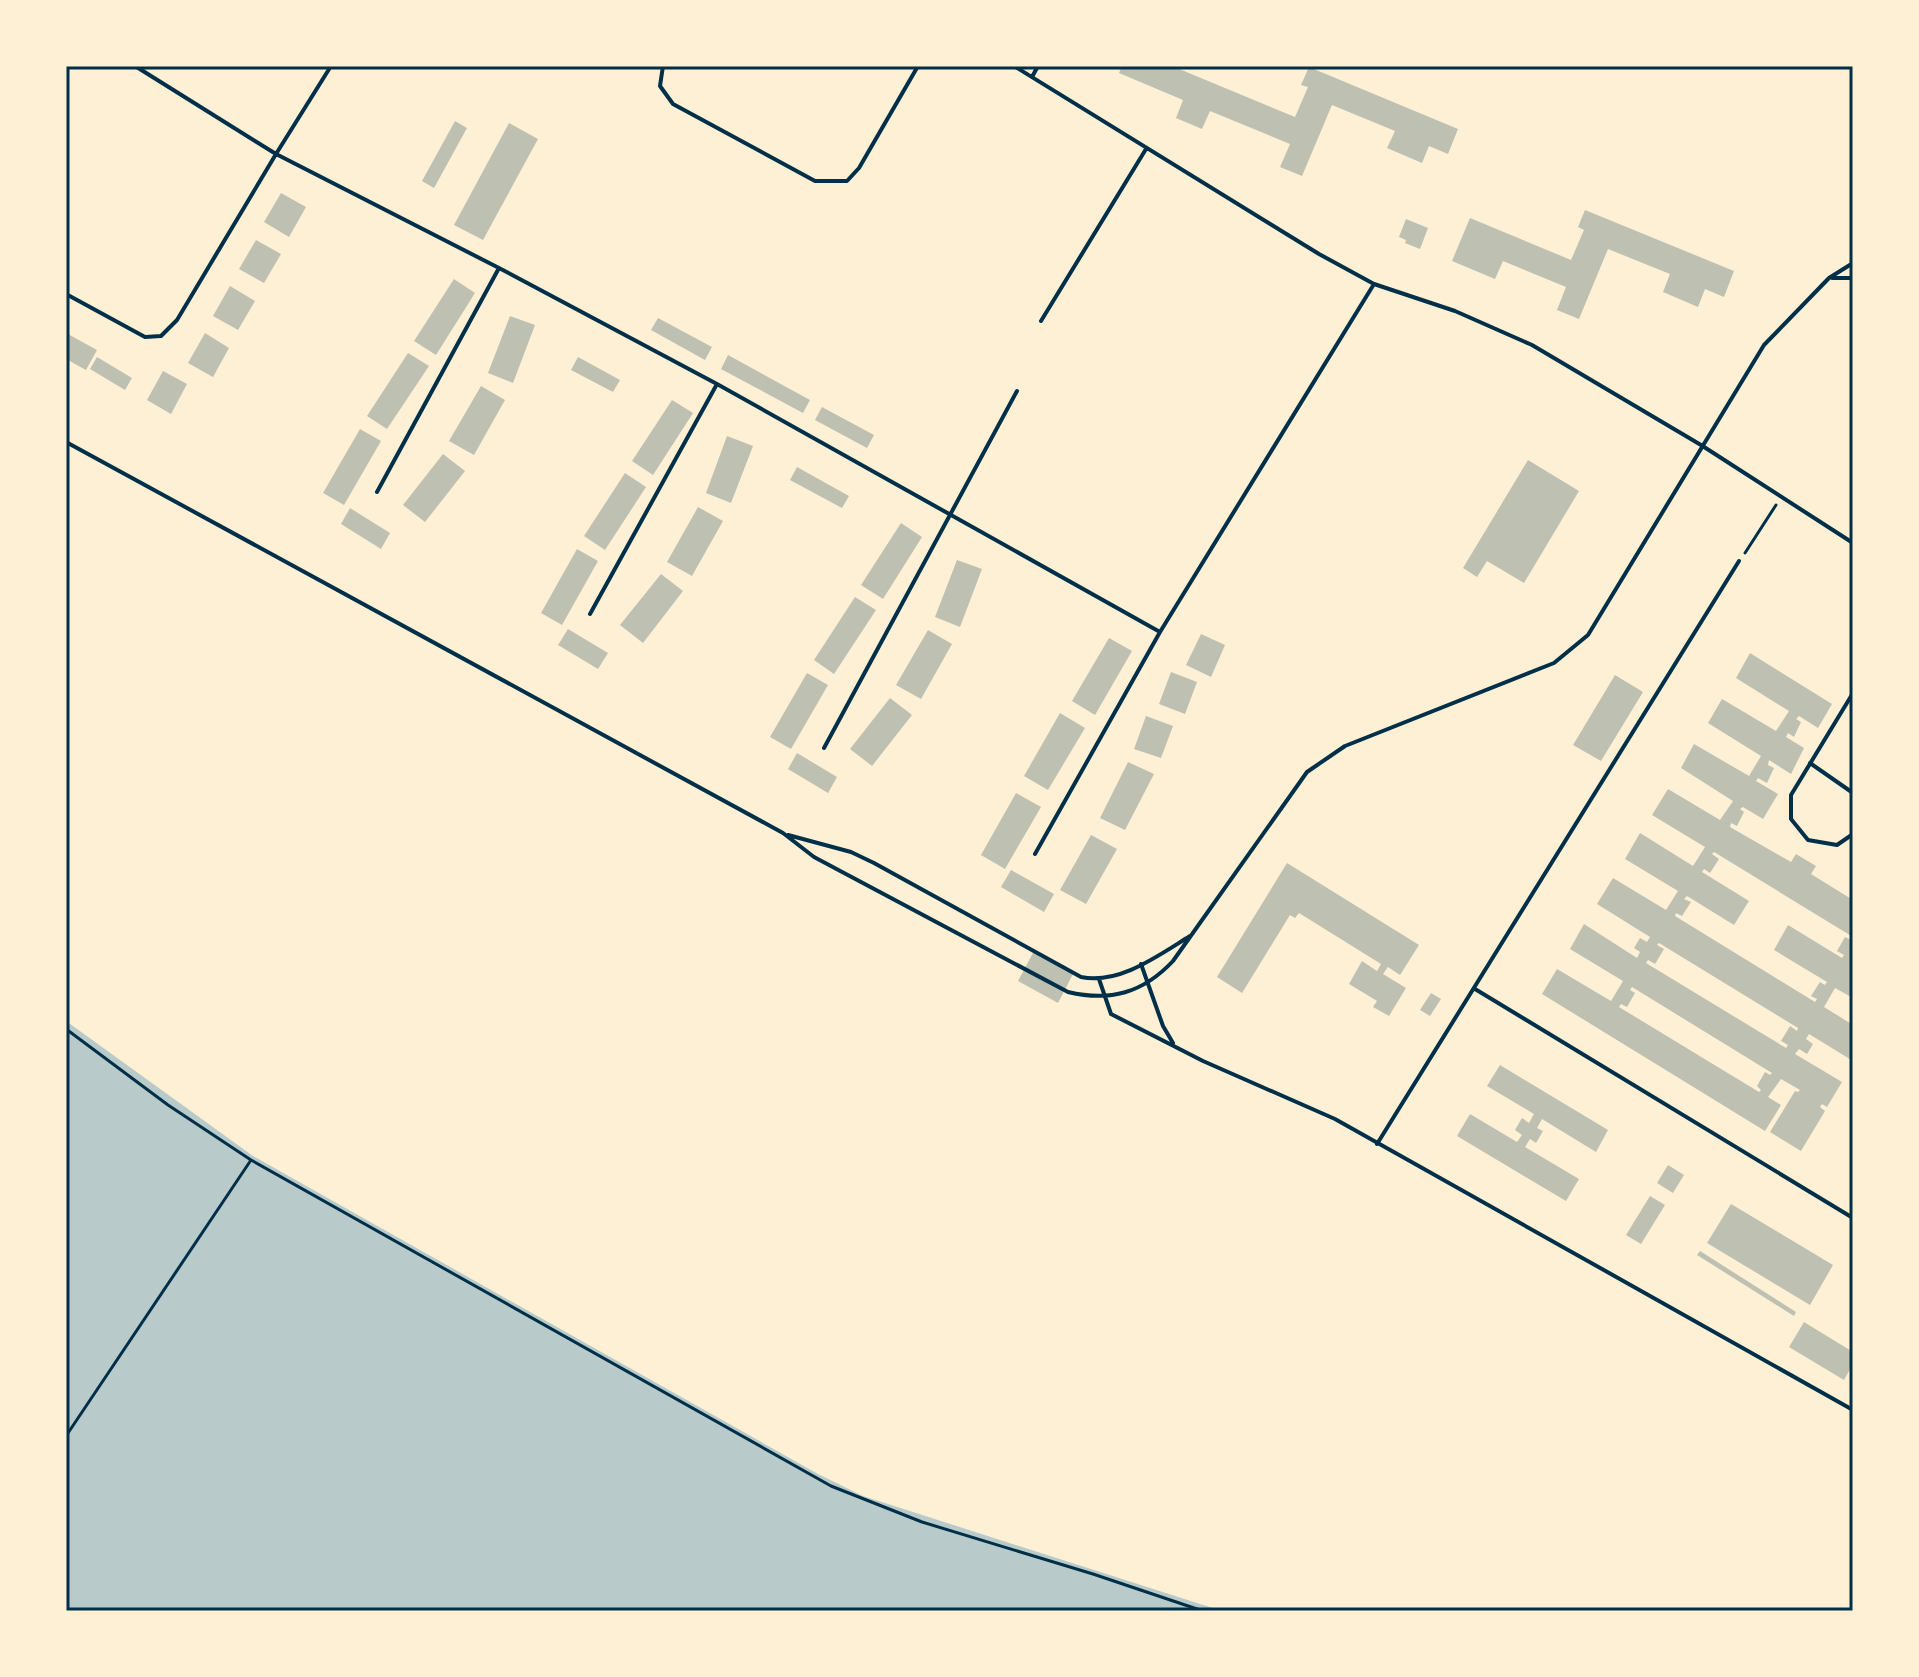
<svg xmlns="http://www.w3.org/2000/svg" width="1919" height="1677" font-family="'PT Sans Narrow',sans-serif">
	<rect width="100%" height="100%" fill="#fdf0d5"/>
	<path fill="#b9caca" d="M66,1021L253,1156L818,1474L863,1496L1222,1611H66Z"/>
	<path fill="#bec0b2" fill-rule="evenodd" d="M1122,66H1172L1295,117L1308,87L1301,85L1309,67L1458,129L1448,154L1429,146L1422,163L1387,148L1395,131L1332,105L1302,176L1280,167L1290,144L1210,111L1202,129L1176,118L1183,100L1119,73Z
		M455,121L467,128L434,188L422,181Z
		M509,123L538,139L483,240L454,225Z
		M281,193L306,207L289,237L264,222Z
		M1585,210L1734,271L1724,297L1705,289L1698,307L1663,292L1670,274L1608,249L1579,319L1557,310L1566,287L1503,261L1495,279L1452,261L1470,218L1571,260L1584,230L1578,227Z
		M1406,219L1428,228L1420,249L1405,243L1406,240L1399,237Z
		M256,240L281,254L264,283L239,269Z
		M454,279L475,293L436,355L414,341Z
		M230,286L255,301L238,330L213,316Z
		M510,316L535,325L513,383L488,373Z
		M658,318L712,347L705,360L651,330Z
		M66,333L97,350L86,370L66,359Z
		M205,333L229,348L213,377L188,363Z
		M408,353L429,366L387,429L367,416Z
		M728,355L810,400L803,413L721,369Z
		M97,357L132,378L125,390L90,369Z
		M578,357L620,380L613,392L571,370Z
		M163,371L187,384L171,414L147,400Z
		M481,386L505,400L474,455L449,441Z
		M672,400L693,413L653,475L632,461Z
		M822,407L874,435L867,448L815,420Z
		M360,429L381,441L344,505L323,493Z
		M727,436L753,446L731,503L706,493Z
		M443,454L465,471L425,522L403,505Z
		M1528,460L1579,491L1524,583L1487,561L1477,577L1463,568Z
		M797,467L849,496L842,508L790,480Z
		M625,473L646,487L605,550L584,536Z
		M698,507L723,521L692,576L667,562Z
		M350,508L390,533L381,549L341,524Z
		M901,523L922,537L883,599L861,585Z
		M577,549L598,561L562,625L541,613Z
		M957,560L982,569L960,627L935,617Z
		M661,574L683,591L643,643L620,625Z
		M855,597L876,610L834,674L814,660Z
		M568,629L608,653L598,669L558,645Z
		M928,630L952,644L921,699L896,685Z
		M1201,634L1225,645L1211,677L1186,665Z
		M1109,638L1132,651L1095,715L1072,701Z
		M1750,653L1832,704L1818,728L1799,716L1796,719L1801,722L1794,737L1788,733L1786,737L1804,748L1791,774L1769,760L1768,765L1774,768L1767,783L1758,778L1756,781L1778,794L1763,819L1743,807L1740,809L1744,812L1737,826L1731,823L1730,827L1791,862L1796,854L1816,866L1811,874L1853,900V937L1714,852L1712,854L1719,859L1710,873L1704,869L1702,872L1749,901L1734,925L1687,896L1684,899L1691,902L1682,916L1676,913L1675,916L1815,1002L1817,999L1811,996L1820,982L1825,985L1827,982L1774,950L1788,925L1842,958L1844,955L1837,951L1845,937L1853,941V998L1835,988L1824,1007L1853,1025V1061L1809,1034L1806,1039L1813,1044L1807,1054L1799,1049L1795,1054L1842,1082L1827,1107L1822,1104L1820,1107L1825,1111L1801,1151L1770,1132L1795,1091L1798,1092L1800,1090L1781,1079L1768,1097L1781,1105L1765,1131L1542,994L1557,969L1611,1001L1623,981L1570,949L1584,924L1637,958L1640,952L1634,948L1640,938L1647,942L1650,937L1597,904L1613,878L1666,910L1678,891L1625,859L1640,833L1693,866L1705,847L1652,815L1668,789L1720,820L1733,801L1681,768L1694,744L1749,776L1761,756L1708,723L1722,699L1776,731L1789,711L1736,678ZM1659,943L1798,1028L1797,1031L1790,1026L1781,1041L1788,1045L1786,1048L1646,963L1648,960L1655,964L1664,949L1657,945ZM1632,987L1772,1073L1770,1075L1765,1072L1757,1086L1761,1090L1759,1092L1619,1007L1621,1004L1627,1007L1635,993L1630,990Z
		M1171,672L1197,682L1185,714L1159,704Z
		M807,673L828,685L791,749L770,737Z
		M1615,675L1643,692L1601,761L1573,745Z
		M890,698L912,715L872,766L850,749Z
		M1060,713L1085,728L1048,790L1024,776Z
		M1146,716L1173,726L1161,758L1134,749Z
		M797,753L837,777L828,793L788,769Z
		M1128,762L1154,774L1125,830L1100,818Z
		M1016,793L1041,807L1005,869L981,855Z
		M1091,835L1117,849L1086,904L1060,890Z
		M1287,863L1419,945L1400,975L1388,967L1383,974L1406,988L1389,1016L1373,1007L1377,1001L1349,984L1362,961L1377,971L1381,964L1299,913L1295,918L1290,915L1242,993L1217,977Z
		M1011,870L1054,894L1044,912L1001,887Z
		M1034,951L1074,972L1058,1003L1018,981Z
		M1431,993L1441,999L1430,1016L1420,1010Z
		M1500,1065L1608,1130L1596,1152L1542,1119L1537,1128L1543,1131L1536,1143L1530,1139L1525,1147L1579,1179L1566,1201L1457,1136L1470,1114L1517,1142L1522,1135L1515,1130L1522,1118L1529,1123L1534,1114L1487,1086Z
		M1668,1165L1684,1175L1673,1193L1657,1183Z
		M1650,1196L1665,1205L1641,1244L1626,1235Z
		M1731,1204L1833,1265L1810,1305L1707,1243Z
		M1700,1251L1796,1312L1794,1316L1697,1255Z
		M1804,1322L1853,1352V1364L1844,1380L1789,1347Z"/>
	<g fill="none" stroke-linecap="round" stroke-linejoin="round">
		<path stroke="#003049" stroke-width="3" d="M1745,553L1776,505
			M66,1029L168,1105L251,1160L831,1486L922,1522L1093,1574L1203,1611
			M66,1436L251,1160"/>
		<path stroke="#003049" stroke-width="4" d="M331,66L276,154L499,268L717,384L1160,632
			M663,66L660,86L673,104L815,181H847L859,168L918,66
			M1014,66L1319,254L1374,284L1455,311L1532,345L1701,445L1853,543
			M1032,77L1038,66
			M1832,278H1853
			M66,294L145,337L161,336L177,320L276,154L135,66
			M1041,321L1146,149
			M66,442L783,833L814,857L1068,992C1110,1002 1143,993 1173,961L1307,772L1345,746L1554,663L1588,635L1764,345L1829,278L1853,263
			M377,492L499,268
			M590,614L717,384
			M1853,693L1791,795V819L1808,840L1837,845L1853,834
			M824,748L1017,391
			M1810,763L1853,793
			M788,835L851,852L874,863L1081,977C1119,985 1159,955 1190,936
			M1035,854L1160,632L1374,284
			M1141,964L1163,1026L1173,1043
			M1099,979L1111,1014L1203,1061L1335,1119L1853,1410
			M1475,989L1853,1218
			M1377,1144L1739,561"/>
	</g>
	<rect width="1919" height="1677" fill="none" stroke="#fdf0d5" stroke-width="136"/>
	<rect x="68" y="68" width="1783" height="1541" fill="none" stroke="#003049" stroke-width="3"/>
</svg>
